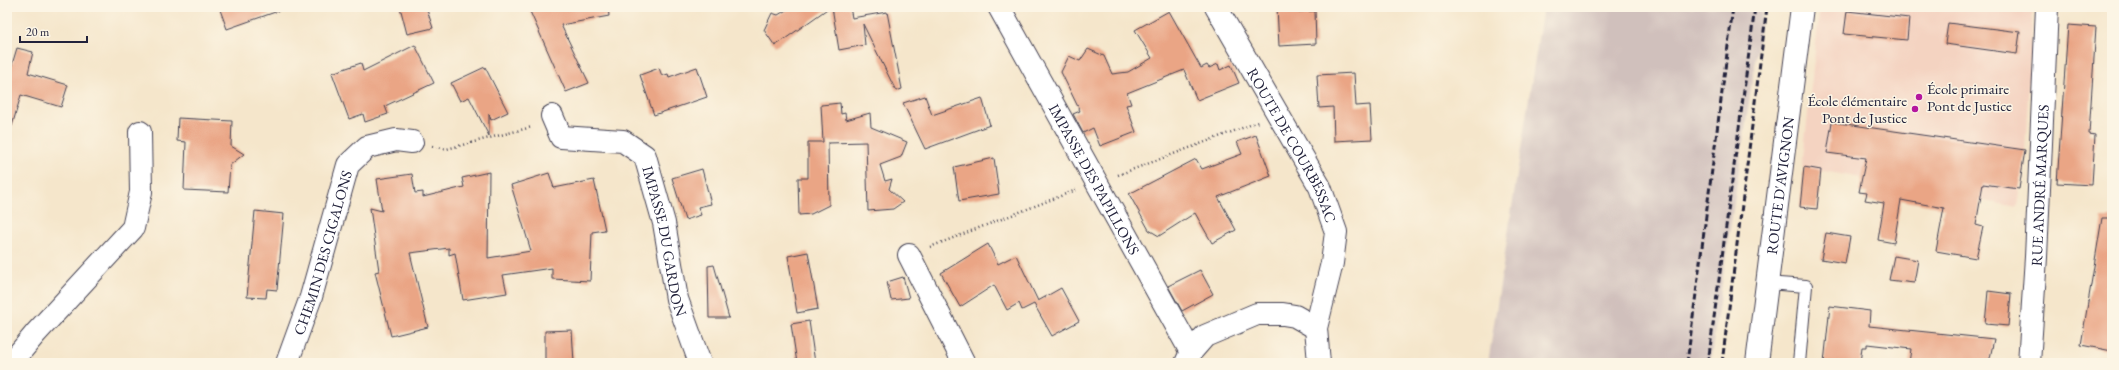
<svg xmlns="http://www.w3.org/2000/svg" width="2119" height="370" font-family="'EB Garamond',serif">
	<rect width="100%" height="100%" fill="#fcf5e5"/>
	<filter id="ink" filterUnits="userSpaceOnUse"><feTurbulence type="fractalNoise" baseFrequency=".025" numOctaves="2"/><feDisplacementMap in="SourceGraphic" scale="8" xChannelSelector="R" yChannelSelector="G"/><feConvolveMatrix kernelMatrix="1 2 1 2 8 2 1 2 1" color-interpolation-filters="sRGB"/></filter>
	<filter id="wash" filterUnits="userSpaceOnUse"><feTurbulence type="fractalNoise" baseFrequency=".012" numOctaves="4" result="noise"/><feDisplacementMap in="SourceGraphic" scale="16" xChannelSelector="R" yChannelSelector="G"/><feGaussianBlur stdDeviation="0.9" result="paint"/><feColorMatrix in="noise" values="0 0 0 0 0 0 0 0 0 0 0 0 0 0 0 0 0 1.4 0 .05"/><feComposite in="paint" operator="in"/></filter>
	<g filter="url(#wash)">
		<rect width="100%" height="100%" fill="#f5e6cb"/>
		<path fill="#f4d3c1" d="M1820,7H2033L2025,150L2017,207L1802,167Z"/>
		<path fill="#d0c0bc" d="M1543,7H1763L1710,363H1488Z"/>
		<g id="blocks">
			<path fill="#eaa585" d="M219,7H281V10L227,29Z
				M400,7H426L433,28L407,34Z
				M528,7H608L609,16L561,25L589,83L566,92Z
				M794,7H830L775,46L764,30L772,13L778,15L788,9Z
				M832,7H850L852,18L887,12L902,89L896,91L863,24L865,45L839,50Z
				M1277,7H1296V12L1315,11L1316,44L1279,46Z
				M1169,11L1201,68L1207,65L1209,68L1218,64L1220,70L1231,65L1239,83L1197,100L1184,70L1127,93L1131,104L1126,105L1136,132L1100,146L1093,128L1083,133L1073,114L1080,111L1061,72L1069,56L1080,61L1088,49L1104,56L1112,74L1128,72L1152,58L1135,30Z
				M1847,11L1909,18L1907,40L1844,34Z
				M1948,23L2020,32L2017,54L1945,44Z
				M2068,25L2096,27L2089,134L2095,135L2092,185L2057,183Z
				M415,45L434,83L385,106L388,114L365,122L363,114L349,119L332,73L361,63L363,71Z
				M17,48L33,52L28,73L68,85L61,107L21,95L12,126L7,125V81Z
				M485,67L508,112L491,120L489,114V136L469,97L460,101L451,83Z
				M697,67L707,97L654,115L640,75L659,68L662,76L668,74L669,77Z
				M1354,73L1356,106L1370,105L1372,139L1334,141L1333,107L1319,108L1317,75Z
				M925,96L932,115L982,98L990,125L925,149L903,103Z
				M840,103L841,114L845,113L846,120L870,113L871,127L907,142L901,157L880,165L885,181L892,179L889,189L903,202L893,209L868,211L866,142L828,143L829,205L811,214L799,215L798,178H808V142H823L821,105Z
				M178,118L232,121L231,146L244,154L230,165L228,192L184,190L186,142L177,141Z
				M1832,122L2025,150L2019,189L1983,184L1976,225L1983,227L1976,258L1936,251L1944,208L1901,200L1894,243L1878,240L1884,203L1865,200L1867,193L1859,192L1866,158L1827,153Z
				M1256,135L1271,176L1218,197L1236,230L1212,243L1195,213L1159,236L1149,230L1129,194L1196,159L1202,169L1242,154L1237,142Z
				M994,158L999,194L959,201L954,167Z
				M1804,167L1821,170L1817,209L1800,207Z
				M702,169L711,204L698,207L701,215L685,220L672,178Z
				M489,172L488,258L531,251L511,185L549,173L554,188L594,180L605,230L592,232L590,281L552,279V268L503,275L507,293L463,300L455,253L449,255V248L410,253L428,327L391,336L375,272L379,271L370,208L382,211L377,179L412,174L415,193L423,192V197L464,187L462,178Z
				M255,211L284,214L277,290L267,289L266,298L247,297Z
				M2102,218H2112V351L2081,345Z
				M1826,233L1850,237L1845,263L1821,259Z
				M988,244L998,264L1016,255L1038,301L1061,288L1079,321L1052,336L1034,304L1022,310L1019,303L1007,310L994,285L960,307L941,273Z
				M808,252L818,309L797,313L788,256Z
				M1894,256L1918,260L1914,283L1889,280Z
				M714,265L729,318H709L708,266Z
				M1200,270L1213,294L1182,311L1168,286Z
				M903,277L909,298L891,300L887,282Z
				M1988,291L2011,294L2008,326L1985,324Z
				M1830,306L1870,311L1869,326L1994,339L1989,363H1909L1911,349L1867,344V347H1862L1860,363H1824Z
				M809,321L815,363H797L791,324Z
				M572,330L574,363H545V331Z"/>
		</g>
	</g>
	<g filter="url(#ink)">
		<use href="#blocks" fill-opacity="0" stroke="#423f51" stroke-width="1"/>
		<g fill="none" stroke-linecap="round" stroke-linejoin="round">
			<g stroke="#423f51" stroke-width="14">
				<path id="lane" d="M1766,283L1806,286L1799,363"/>
			</g>
			<g stroke="#423f51" stroke-width="24">
				<g id="street">
					<path id="s1" d="M999,7L1191,352"/>
					<path id="s2" d="M552,116L561,137L623,141L645,156L664,223L677,299L700,363"/>
					<path d="M909,255L964,363"/>
					<path d="M11,363L36,333L133,228L141,192L140,132"/>
					<path id="s3" d="M287,363L311,297L348,165L367,147L396,140L412,142"/>
					<path d="M1186,363L1191,352L1205,336L1257,314H1283L1295,316L1316,328"/>
					<path id="s4" d="M2029,363L2036,257L2047,7"/>
				</g>
			</g>
			<g stroke="#423f51" stroke-width="24">
				<g id="secondary">
					<path id="s5" d="M1216,7L1320,187L1336,232L1332,263L1316,328L1319,363"/>
					<path id="s6" d="M1757,363L1802,7"/>
				</g>
			</g>
			<path stroke="#423f51" stroke-width="2.5" stroke-dasharray="1 3" stroke-linecap="butt" d="M432,146L447,149L532,127
				M1118,175L1258,122
				M930,247L1076,190
				M2051,362L2060,363"/>
			<use href="#lane" stroke="#fff" stroke-width="12"/>
			<use href="#street" stroke="#fff" stroke-width="22"/>
			<use href="#secondary" stroke="#fff" stroke-width="22"/>
			<path stroke="#22223b" stroke-width="3" stroke-dasharray="6 3" stroke-linecap="butt" d="M1687,363L1733,7
				M1708,363L1755,7
				M1722,363L1767,7"/>
		</g>
	</g>
	<g fill="#b5179e" stroke="#fcf5e5" stroke-width="1.5">
		<circle cx="1919" cy="97" r="4"/>
		<circle cx="1915" cy="109" r="4"/>
	</g>
	<g text-anchor="middle" dominant-baseline="central" stroke-width="3" stroke-linejoin="round" paint-order="stroke">
		<g font-size="15" fill="#22223b" stroke="#fcf5e5" text-anchor="start">
			<text x="1927" y="88">École primaire<tspan x="1927" dy="17">Pont de Justice</tspan></text>
			<text x="1907" y="100" text-anchor="end">École élémentaire<tspan x="1907" dy="17">Pont de Justice</tspan></text>
		</g>
		<g font-size="15" fill="#22223b" stroke="#fcf5e5">
			<text stroke="none"><textPath href="#s5" startOffset="158">ROUTE DE COURBESSAC</textPath></text>
			<text stroke="none"><textPath href="#s1" startOffset="197">IMPASSE DES PAPILLONS</textPath></text>
			<text stroke="none"><textPath href="#s6" startOffset="179">ROUTE D'AVIGNON</textPath></text>
			<text stroke="none"><textPath href="#s4" startOffset="178">RUE ANDRÉ MARQUES</textPath></text>
			<text stroke="none"><textPath href="#s2" startOffset="199">IMPASSE DU GARDON</textPath></text>
			<text stroke="none"><textPath href="#s3" startOffset="116">CHEMIN DES CIGALONS</textPath></text>
		</g>
	</g>
	<rect width="2119" height="370" fill="none" stroke="#fcf5e5" stroke-width="24"/>
	<path d="M20 36v6h67v-6" fill="none" stroke="#22223b" stroke-width="2"/>
	<text x="26" y="36" font-size="12" fill="#22223b" stroke="#fcf5e5" stroke-width="3" paint-order="stroke">20 m</text>
</svg>
